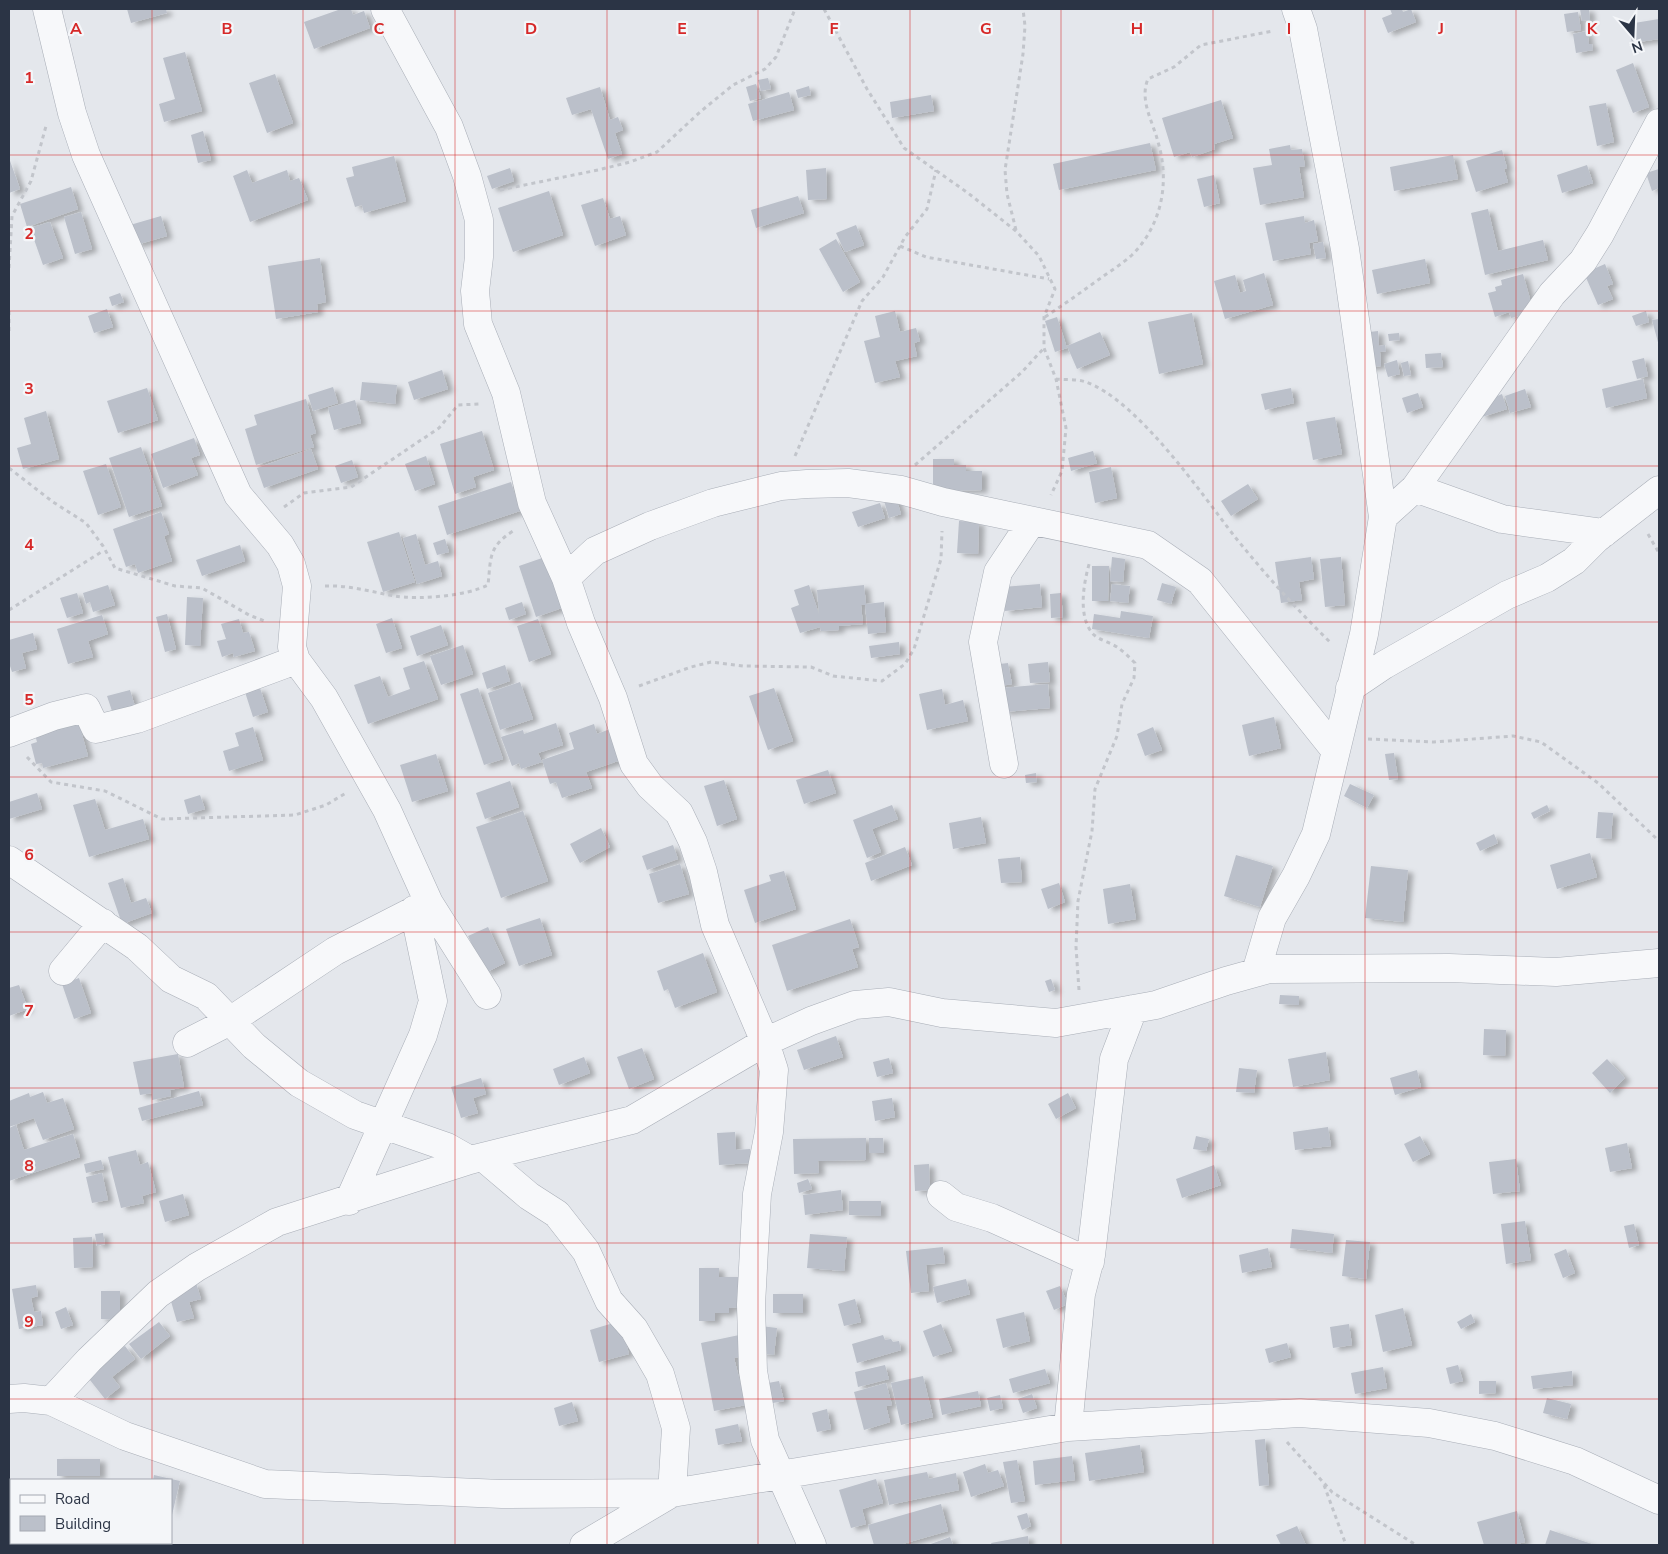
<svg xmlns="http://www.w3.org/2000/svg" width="1668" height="1554" font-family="'Nunito Sans',sans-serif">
	<defs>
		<filter id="shadow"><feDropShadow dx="5.5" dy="3" stdDeviation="2.5" flood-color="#0004"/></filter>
	</defs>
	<rect width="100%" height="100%" fill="#e4e7ec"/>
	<path fill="#bbc0ca" filter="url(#shadow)" d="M127,9H166L167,13L131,23Z
		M341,9H351L353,15L364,11L370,28L314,49L304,22Z
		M1390,9H1402L1403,12L1411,9L1416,22L1388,33L1382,18L1392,14Z
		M1580,9H1589L1590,20L1582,21Z
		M1578,12L1581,30L1567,32L1564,14Z
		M1659,19V39L1632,43L1628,24Z
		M1587,31L1589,44H1592L1593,50L1576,53L1573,34Z
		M185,52L202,111L164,122L159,104L175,99L163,58Z
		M1633,63L1649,107L1633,113L1616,70Z
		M275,74L293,123L267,133L249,83Z
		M768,78L771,89L761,91L758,80Z
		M756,84L761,98L750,101L746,87Z
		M809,86L811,95L798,98L796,90Z
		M600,87L610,120L618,117L623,130L615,133L622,154L608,159L591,109L572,115L566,98Z
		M789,92L794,110L753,121L748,104Z
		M931,95L934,111L892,118L890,102Z
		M1221,100L1233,138L1214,144L1215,149L1192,157L1190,152L1174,157L1162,118Z
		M1606,103L1614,142L1597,146L1589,106Z
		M203,131L211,160L198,163L191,135Z
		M1150,143L1156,170L1059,190L1053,164Z
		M1290,145L1291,150L1302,149L1305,166L1299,167L1304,197L1260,205L1253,168L1272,165L1269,149Z
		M1502,150L1507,168L1504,169L1508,182L1476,192L1466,161Z
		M1453,155L1458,179L1394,191L1390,167Z
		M394,156L406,201L364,213L362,205L355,207L346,178L354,176L352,167Z
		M9,158L20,189L9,193Z
		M1587,165L1593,183L1562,193L1557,175Z
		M510,168L514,181L492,189L487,176Z
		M826,168L827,199L808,200L806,170Z
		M1659,169V188L1652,191L1646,173Z
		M247,170L252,183L287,170L290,181L299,178L308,200L250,222L233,176Z
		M1214,175L1220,203L1204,207L1197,179Z
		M71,187L78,209L27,227L20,204Z
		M549,191L563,235L513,252L498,208Z
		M798,196L804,213L756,228L751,210Z
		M603,198L610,219L620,216L626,235L595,246L581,205Z
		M1488,209L1498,251L1543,240L1548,260L1485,275L1471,213Z
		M81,212L92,249L75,254L64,217Z
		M161,216L167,236L136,245L130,225Z
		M1304,216L1305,223L1314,220L1318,241L1309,243L1311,254L1273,261L1265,223Z
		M50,222L63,258L43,265L30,228Z
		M856,225L864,245L845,252L836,233Z
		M836,239L860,282L843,292L819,249Z
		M1323,242L1326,258L1316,259L1313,244Z
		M320,258L326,302L317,304L318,312L276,319L268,266Z
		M1425,259L1430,283L1377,294L1372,270Z
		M1605,264L1613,284L1607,286L1613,299L1598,305L1584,273Z
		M1264,273L1273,305L1225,319L1214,281L1235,275L1240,293L1246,291L1243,280Z
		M1523,274L1532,306L1525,308L1527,314L1511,318L1509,312L1495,317L1488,293L1496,291L1495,287L1502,285L1501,280Z
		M120,293L124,302L112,306L109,297Z
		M107,309L113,327L94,333L88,316Z
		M895,311L900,332L916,328L920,341L914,343L917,356L895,361L900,377L875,383L864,341L880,337L875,316Z
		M1646,311L1649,322L1636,326L1632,316Z
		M1192,313L1203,364L1159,374L1148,322Z
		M1057,317L1067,348L1055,352L1045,321Z
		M1659,319V346L1652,320Z
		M1378,331L1379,346L1385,345L1386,351L1380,352L1381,366L1364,368L1361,333Z
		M1100,332L1110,355L1077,369L1067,346Z
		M1399,333L1400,340L1389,341L1388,334Z
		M1441,353L1443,367L1426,368L1425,354Z
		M1644,358L1648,376L1637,379L1632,361Z
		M1397,360L1400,374L1388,377L1384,364Z
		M1408,361L1411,375L1404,376L1401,363Z
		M442,370L448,389L414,400L408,382Z
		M1643,379L1647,398L1606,408L1602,389Z
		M362,382L397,385L395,404L360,400Z
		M333,387L338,403L313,411L308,395Z
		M147,388L158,420L118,433L107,401Z
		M1291,388L1294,403L1265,410L1261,394Z
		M1525,389L1531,407L1510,413L1505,396Z
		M1474,391L1490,399L1502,394L1507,409L1482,417Z
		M1418,393L1423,407L1407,413L1402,398Z
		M306,399L316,433L310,435L314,447L256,465L245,429L257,425L254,415Z
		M355,400L361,423L334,430L328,408Z
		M46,411L59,459L23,469L17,448L31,444L24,418Z
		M1335,417L1342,454L1313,460L1306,422Z
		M482,431L494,470L473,477L476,487L455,494L440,444Z
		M194,438L200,455L191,458L198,475L163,488L151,454Z
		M141,447L162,506L129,517L109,458Z
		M311,449L318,469L264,488L257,468Z
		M1093,451L1097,463L1071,471L1068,458Z
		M426,456L435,484L415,491L405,464Z
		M933,459H954V465H966V471H982V490L933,491Z
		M352,460L358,477L341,483L335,466Z
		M106,464L121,507L98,515L83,471Z
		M1111,467L1117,498L1095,503L1089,472Z
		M511,482L520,511L447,535L438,506Z
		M1248,484L1258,499L1231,516L1221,501Z
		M895,494L901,514L889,518L883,497Z
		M880,503L885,518L858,527L852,512Z
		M161,512L169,534L164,536L172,561L138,573L135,564L126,567L113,529Z
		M959,521L979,522L978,554L957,553Z
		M399,532L415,582L383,592L367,542Z
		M416,534L425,565L438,561L442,576L417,584L403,538Z
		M445,539L449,552L437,555L433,543Z
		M240,545L245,561L202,576L196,560Z
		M545,557L562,608L536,617L519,566Z
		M1112,557L1125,559L1123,582L1110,581Z
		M1311,557L1314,579L1299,582L1302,600L1281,603L1275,562Z
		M1341,557L1345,605L1325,607L1320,559Z
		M1092,566H1109L1108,601H1092Z
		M1162,583L1176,587L1171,604L1157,600Z
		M1040,584L1042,607L1005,611L1002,587Z
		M1112,584L1130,586L1128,603L1110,601Z
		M108,585L115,605L93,612L90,602L86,604L83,593Z
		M809,585L819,614L817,590L864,585L866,604L884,602L886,632L868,634L865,605H861L863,624L839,626V630L821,631L820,627L800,633L791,608L799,605L794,590Z
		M77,593L83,613L67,618L60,598Z
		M1061,593L1063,617L1051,618L1050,594Z
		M187,597L203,598L200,646L185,645Z
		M522,602L526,614L509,620L505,608Z
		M1121,611L1153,616L1149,638L1092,629L1094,614L1120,618Z
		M167,614L176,649L165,652L156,617Z
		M102,615L108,634L88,641L93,657L68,664L57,629Z
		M392,618L402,648L386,653L376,624Z
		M239,619L243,633L249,632L255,651L234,657L233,653L222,657L217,641L226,639L221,624Z
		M538,619L551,654L529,662L517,626Z
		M441,625L448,645L417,656L410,636Z
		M33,633L37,649L22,653L26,668L12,672L9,663V640Z
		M899,642L900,654L871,658L869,646Z
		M463,645L473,674L441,685L430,656Z
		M424,661L438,699L368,724L354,685L380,676L388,697L410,689L403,668Z
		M1048,662L1050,682L1030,683L1028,664Z
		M1008,663L1012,684L995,687L991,665Z
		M505,665L510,681L487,689L482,673Z
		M520,682L533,719L500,730L488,693Z
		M1048,684L1050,708L1003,712L1001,688Z
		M260,688L268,712L253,717L245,692Z
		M478,688L503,759L484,765L460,694Z
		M774,688L793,741L768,750L749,696Z
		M942,689L945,705L963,700L968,721L927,730L919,694Z
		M130,690L137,713L115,720L107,696Z
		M1274,717L1281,748L1249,756L1242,725Z
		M78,720L88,756L43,768L42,763L36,764L31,744L37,742L34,731Z
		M556,723L563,745L538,753L542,762L521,769L519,763L512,766L501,737L523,730L524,734Z
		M594,724L597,734L610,729L621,760L586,772L592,788L562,798L556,782L550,784L542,760L574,749L569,733Z
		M253,727L263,760L229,771L223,751L239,746L235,733Z
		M1153,727L1162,750L1145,756L1137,734Z
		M1394,753L1398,779L1389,780L1385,754Z
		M436,754L448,791L412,802L400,765Z
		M828,770L836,793L804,804L796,780Z
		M1036,773L1037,782L1026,783L1025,775Z
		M724,780L737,819L717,826L704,786Z
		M510,781L519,807L485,819L476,793Z
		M1350,784L1374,795L1367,808L1344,796Z
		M37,793L42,809L9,819V802Z
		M200,795L205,809L188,814L184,800Z
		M95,799L105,830L143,819L149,839L89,857L73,805Z
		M892,805L898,819L872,829L881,852L867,858L853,820Z
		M1547,805L1550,811L1534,819L1531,813Z
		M523,811L548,881L501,898L476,827Z
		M1598,812L1613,813L1611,839L1596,838Z
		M981,817L986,843L953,849L949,823Z
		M601,828L610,847L580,863L570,844Z
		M1494,834L1498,843L1480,851L1476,843Z
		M673,845L678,859L647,870L642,856Z
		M905,847L912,865L871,881L865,863Z
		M1590,853L1597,877L1557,889L1550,865Z
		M1236,855L1273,866L1260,907L1224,896Z
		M1020,857L1022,882L1001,883L998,859Z
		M680,864L689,894L658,903L649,874Z
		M1371,866L1408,870L1403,922L1365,918Z
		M784,871L796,909L755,923L744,890L771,881L769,875Z
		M123,878L131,903L146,898L152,913L122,924L108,883Z
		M1059,883L1065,902L1048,909L1041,889Z
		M1130,884L1136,919L1108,924L1103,889Z
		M540,918L552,955L519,966L506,929Z
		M850,919L859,947L852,949L858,967L787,991L772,945Z
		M488,927L505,963L485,973L468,936Z
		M703,953L717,992L675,1008L668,989L664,991L657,971Z
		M79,978L91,1013L74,1019L62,984Z
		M1051,979L1055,990L1049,992L1045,981Z
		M19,985L28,1009L9,1016V988Z
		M1280,995L1299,996V1005L1279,1004Z
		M1484,1029L1506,1030L1505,1056L1483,1055Z
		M836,1036L843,1057L804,1070L797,1050Z
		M642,1048L654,1079L629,1089L617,1057Z
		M1326,1052L1330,1080L1293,1087L1288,1059Z
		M178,1054L184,1087L170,1090L171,1096L152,1100V1093L140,1095L133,1062Z
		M584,1057L590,1073L559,1085L553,1069Z
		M889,1058L893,1073L877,1077L873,1062Z
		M1607,1059L1625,1078L1610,1093L1592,1073Z
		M1239,1068L1257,1070L1254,1093L1236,1092Z
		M1417,1070L1421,1087L1395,1095L1390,1078Z
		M481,1078L486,1094L473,1098L478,1113L461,1118L451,1087Z
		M199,1091L203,1105L142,1121L138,1108Z
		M43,1092L47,1103L63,1098L74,1129L43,1140L34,1118L9,1127V1101L29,1093L30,1097Z
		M1068,1093L1076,1108L1056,1119L1048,1104Z
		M892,1098L895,1117L875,1121L872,1101Z
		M16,1125L24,1150L73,1134L80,1157L9,1181V1128Z
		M1328,1127L1331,1146L1295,1150L1293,1132Z
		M735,1132L736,1150L750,1149L751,1163L719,1165L717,1133Z
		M1196,1136L1209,1139L1206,1151L1193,1149Z
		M1420,1136L1430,1154L1413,1162L1404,1144Z
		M866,1138V1160L818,1161L819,1173L794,1174L793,1139Z
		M869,1138H883L884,1153H869Z
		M1627,1143L1632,1168L1610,1172L1605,1148Z
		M136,1150L140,1165L148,1162L156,1192L142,1196L144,1203L121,1208L108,1157Z
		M1516,1159L1520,1191L1493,1194L1489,1162Z
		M101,1160L104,1169L86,1173L84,1164Z
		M929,1164L930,1190L915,1191L914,1165Z
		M1214,1165L1221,1185L1182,1198L1176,1179Z
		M102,1173L108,1200L92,1203L86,1177Z
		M808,1179L812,1189L799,1193L797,1183Z
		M841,1190L843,1210L805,1215L803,1195Z
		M183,1194L189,1215L165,1222L159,1201Z
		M849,1201H881V1216L849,1215Z
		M1525,1221L1531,1260L1506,1264L1501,1224Z
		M1634,1224L1639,1245L1629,1248L1624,1226Z
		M1292,1229L1334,1234L1332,1253L1290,1248Z
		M103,1233L105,1244L97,1246L95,1234Z
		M810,1234L847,1237L844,1271L807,1268Z
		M92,1237L93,1267L74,1268L73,1238Z
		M1346,1240L1370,1242L1366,1279L1342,1276Z
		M943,1247L945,1263L926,1265L929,1291L911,1293L906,1251Z
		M1268,1248L1272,1267L1242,1273L1239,1255Z
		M1566,1249L1575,1273L1563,1278L1554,1254Z
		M699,1268H719V1277H743V1307L729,1308V1313H715V1321H699Z
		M966,1279L970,1294L937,1303L933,1287Z
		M196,1283L201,1299L189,1302L194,1318L177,1322L168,1291Z
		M36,1285L38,1296L31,1298L34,1312L41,1311L43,1325L19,1329L12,1289Z
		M1060,1286L1068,1304L1054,1310L1046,1291Z
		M101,1291H120V1320L101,1319Z
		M773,1294H803V1313H773Z
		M855,1299L861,1322L844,1326L838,1304Z
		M66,1307L73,1325L61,1329L55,1312Z
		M1403,1308L1412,1345L1383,1352L1375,1315Z
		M1024,1312L1030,1341L1003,1348L996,1319Z
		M1471,1314L1475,1322L1461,1329L1457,1322Z
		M620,1321L629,1354L599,1362L590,1330Z
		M159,1322L170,1336L141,1359L129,1344Z
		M941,1324L952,1351L933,1357L923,1331Z
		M1349,1324L1352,1345L1333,1348L1330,1327Z
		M761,1326L777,1328L774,1355L758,1353Z
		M744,1334L748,1355L734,1358L746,1405L714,1411L701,1343Z
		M883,1335L885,1340L891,1339L893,1342L899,1341L901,1350L857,1363L852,1344Z
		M1287,1343L1291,1357L1269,1363L1265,1349Z
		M125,1346L135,1359L112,1377L120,1387L105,1399L86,1375Z
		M885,1365L889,1379L858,1387L855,1372Z
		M1458,1365L1463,1381L1450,1384L1446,1368Z
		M1383,1367L1387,1388L1355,1394L1351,1373Z
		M1045,1369L1050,1383L1013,1393L1009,1379Z
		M1572,1371L1573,1385L1533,1389L1531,1376Z
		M923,1376L933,1417L901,1425L891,1383Z
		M779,1381L784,1401L773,1403L768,1383Z
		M1479,1381H1496V1393L1479,1394Z
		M886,1383L892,1405L886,1406L890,1422L864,1430L854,1392Z
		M978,1391L981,1406L942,1415L939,1399Z
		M1032,1394L1037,1408L1023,1413L1018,1399Z
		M1000,1395L1003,1408L990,1411L987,1398Z
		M1547,1398L1571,1404L1567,1419L1543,1413Z
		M572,1402L578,1421L559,1426L554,1408Z
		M827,1409L831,1429L817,1432L812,1413Z
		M738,1424L742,1441L718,1445L715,1429Z
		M1265,1439L1269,1485L1259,1486L1255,1440Z
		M1140,1445L1144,1472L1089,1481L1085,1453Z
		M1072,1456L1075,1480L1035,1485L1033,1461Z
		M57,1459H100V1476H57Z
		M1017,1460L1025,1501L1011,1503L1003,1462Z
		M985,1464L988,1473L998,1470L1004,1486L971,1497L963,1472Z
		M927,1472L929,1479L956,1473L959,1490L889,1505L884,1480Z
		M154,1475L180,1481L172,1515L171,1480H153Z
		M876,1479L883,1503L862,1509L866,1524L851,1528L839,1490Z
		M941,1504L948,1531L899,1545H874L868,1525Z
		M1517,1511L1525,1542L1513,1545H1484L1477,1522Z
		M1027,1513L1031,1526L1022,1530L1017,1516Z
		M1297,1526L1306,1545H1281L1276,1535Z
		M1550,1530L1595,1545H1545Z
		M1028,1536L1029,1545H992L991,1543Z
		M950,1537L953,1545H928Z"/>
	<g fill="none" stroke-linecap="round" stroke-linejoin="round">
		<g stroke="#a9aeb7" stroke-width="29">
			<path id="minor" d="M47,9L72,113L86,155L238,495L280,545L291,564L297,586L292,647L296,660L324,698L387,810L429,903L487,995
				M385,9L449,127L467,176L479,220V257L475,291L478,324L506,393L532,503L566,578L581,623L613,698L634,764L650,786L679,813L693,842L703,872L715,925L765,1042L774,1070L769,1132L757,1194L751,1305L753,1371L765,1440L812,1545
				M1415,488L1502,519L1604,533
				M1383,517L1415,488L1552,294L1583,261L1600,234L1659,123
				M566,578L595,551L650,526L713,503L781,486L807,484L848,483L901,490L943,502L1148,545L1200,581L1335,750
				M1350,688L1384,665L1507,595L1547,578L1574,561L1596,539L1659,490
				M9,733L54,716L86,708L96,729L137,719L296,660
				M1004,764L983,642L998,572L1032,521
				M9,860L137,947L171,979L206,996L254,1046L299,1083L355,1115L447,1147L470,1160
				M63,971L103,923
				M1256,972L1272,918L1296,876L1316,834L1364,634L1383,517L1345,249L1303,29L1296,9
				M187,1043L230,1021L335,951L429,903
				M483,1157L529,1196L557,1214L586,1251L609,1301L634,1329L660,1374L676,1428L672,1493L584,1545
				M941,1195L956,1207L992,1218L1090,1262
				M349,1201L423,1035L433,1001L414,910
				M9,1399L24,1398L51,1401L125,1436L265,1484L502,1494L672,1493L1068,1427L1300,1413L1429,1423L1495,1436L1575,1461L1659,1500
				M51,1401L89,1360L158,1294L197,1267L277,1222L470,1160L632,1120L765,1042L811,1021L855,1005L889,1002L942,1013L1056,1023L1156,1005L1226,981L1269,969L1449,968L1556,972L1659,963
				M1068,1427L1081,1294L1091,1255L1114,1059L1133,1009"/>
		</g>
		<path stroke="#c2c5cb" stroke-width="3" stroke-dasharray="4 4" stroke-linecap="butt" d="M824,9L867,89L904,148L968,193L1016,231L1039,256L1055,289L1044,317V348L1056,379L1066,428L1062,471L1051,495
			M500,190L598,170L630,162L657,152L700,112L733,85L765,69L776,57L795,9
			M1016,230L1007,194L1005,170L1023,54L1025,26L1023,9
			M900,246L926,257L1049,279
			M9,268L12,216L31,181L46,126
			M9,311V333
			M1045,317C1063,305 1080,293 1098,280C1109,272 1122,264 1132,255C1162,225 1170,182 1158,142C1153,122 1139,100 1148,79L1174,67L1201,45L1273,31
			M1056,379C1065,380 1077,379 1086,382C1138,401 1201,493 1235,537C1265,574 1297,610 1332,644
			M795,456L862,301L883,277L905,237L927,209L936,170
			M915,465L1022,372L1044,348
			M9,468L53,502L86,523L103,546L115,568L175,586L202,588L249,615L267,622
			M284,507L304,493L351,487L439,428L458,405L479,404
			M1648,534L1659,553
			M325,586C349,585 372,592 395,596C418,600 467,596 488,585C491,558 488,547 513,531
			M9,610L103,551
			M639,686L691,667L711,662L743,666L811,667L833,676L882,681L905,664L914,649L941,559L942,531
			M1368,739L1434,742L1513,736L1541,742L1598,783L1659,841
			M27,757L51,782L105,791L162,819L295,815L326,805L346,793
			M1079,990L1076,947L1078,901L1092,831L1095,789L1117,736L1122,704L1134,678L1135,663C1129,657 1123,651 1117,647C1109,642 1099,640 1093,634C1077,616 1084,581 1090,561
			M1287,1442L1332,1492L1416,1545
			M1324,1485L1346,1545"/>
		<use href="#minor" stroke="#f7f8fa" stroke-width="28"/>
	</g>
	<path fill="none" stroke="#d62828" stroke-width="1" stroke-opacity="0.55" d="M152,9V1480M303,9V1545M455,9V1545M607,9V1545M758,9V1545M910,9V1545M1061,9V1545M1213,9V1545M1365,9V1545M1516,9V1545M9,155H1659M9,311H1659M9,466H1659M9,622H1659M9,777H1659M9,932H1659M9,1088H1659M9,1243H1659M9,1399H1659M152,1543V1545"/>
	<g font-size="16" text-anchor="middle" font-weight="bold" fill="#d62828" stroke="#f4f6f9" stroke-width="4.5" stroke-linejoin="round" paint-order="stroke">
		<text x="76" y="34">A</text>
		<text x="227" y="34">B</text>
		<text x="379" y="34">C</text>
		<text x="531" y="34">D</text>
		<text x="682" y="34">E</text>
		<text x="834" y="34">F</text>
		<text x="986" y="34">G</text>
		<text x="1137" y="34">H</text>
		<text x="1289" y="34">I</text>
		<text x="1441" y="34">J</text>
		<text x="1592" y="34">K</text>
		<text x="29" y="83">1</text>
		<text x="29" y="239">2</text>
		<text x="29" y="394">3</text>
		<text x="29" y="550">4</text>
		<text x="29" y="705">5</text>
		<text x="29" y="860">6</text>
		<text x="29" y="1016">7</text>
		<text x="29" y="1171">8</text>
		<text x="29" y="1327">9</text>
	</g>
	<rect width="1668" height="1554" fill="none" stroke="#2b3445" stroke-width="20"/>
	<rect x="10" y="1479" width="162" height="65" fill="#f4f6f9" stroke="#a4a8b1"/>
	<rect x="20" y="1495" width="25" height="8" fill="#f7f8fa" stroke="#a4a8b1"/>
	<text x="55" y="1504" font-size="15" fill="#2b3445">Road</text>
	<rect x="20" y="1516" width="25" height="15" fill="#bbc0ca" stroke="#a4a8b1"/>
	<text x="55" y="1529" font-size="15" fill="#2b3445">Building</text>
	<g transform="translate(1633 35) rotate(161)" stroke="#f4f6f9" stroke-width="4" paint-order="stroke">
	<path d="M0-4L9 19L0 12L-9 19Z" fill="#2b3445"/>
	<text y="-8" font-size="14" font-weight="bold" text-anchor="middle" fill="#2b3445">N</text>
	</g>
</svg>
